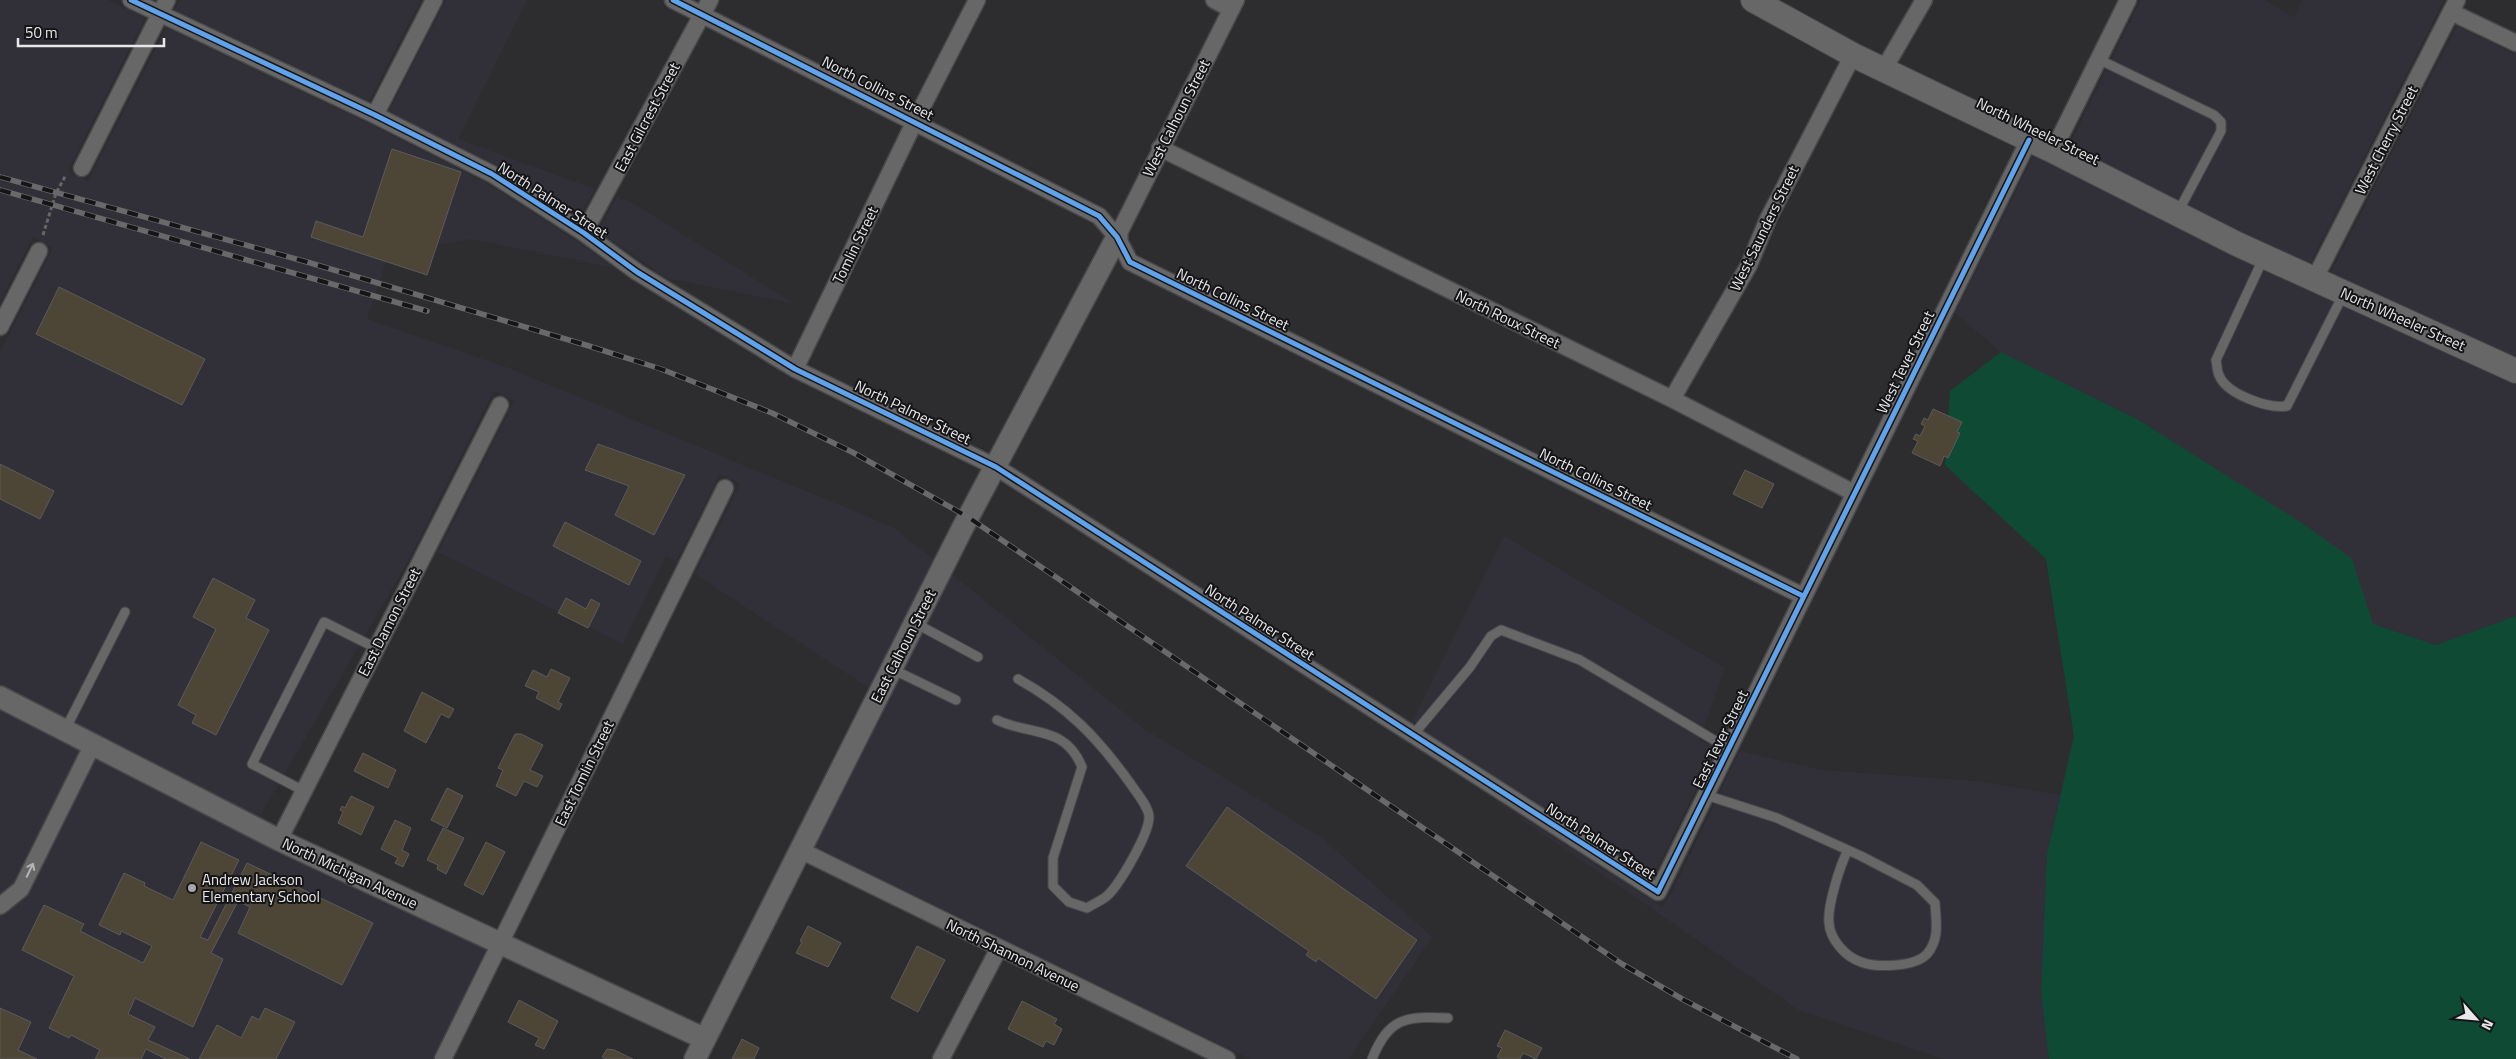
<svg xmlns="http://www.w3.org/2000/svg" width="2516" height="1059" font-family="'Titillium Web',sans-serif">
	<rect width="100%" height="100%" fill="#2d2d2f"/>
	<path fill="#313039" d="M0,0H108L145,18L68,171L88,181L166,28L370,124L486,183L578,242L614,268L471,239L389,253L367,319L506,367L893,527L934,560L869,688L695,574L740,484L720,474L676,562L666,556L623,644L438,552L514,401L494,391L407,563L259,818L0,685V352L53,248L33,237L0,302Z
		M180,0H421L369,101L175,10Z
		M446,0H527L458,139L595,189L579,218L496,165L389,111Z
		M2141,0H2265L2294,18L2301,0H2444L2309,266L2068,148Z
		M2457,26L2516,55V360L2329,276Z
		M2035,153L2516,383V616L2436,645L2372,624L2352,559L2137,419L2001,352L1955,313Z
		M617,197L631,202L795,304L667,278L598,231Z
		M1504,536L1725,668L1699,741L1717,746L1653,877L1418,726L1413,720Z
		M952,574L1143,728L1322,838L1432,937L1349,1059H1250L814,846Z
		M0,697L500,942L443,1059H0Z
		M1740,751L1822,770L1976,781L2060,795L2047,854L2041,992L2049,1059H1943L1799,1010L1472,785L1662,907L1673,890Z"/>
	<path fill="#0f4a34" d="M2001,352L2137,419L2305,525L2352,559L2373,624L2436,645L2516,616V1059H2049L2041,992L2047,854L2074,736L2046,559L1945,465L1950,391Z"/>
	<path fill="#4d4536" stroke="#5c5b5c" d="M392,149L461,172L427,275L311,237L316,221L363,237Z
		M59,287L205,359L182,405L36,334Z
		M1933,409L1962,422L1957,432L1960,433L1948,458L1944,456L1940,466L1912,453L1918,441L1913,439L1916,434L1920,436L1925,426L1921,424L1924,418L1928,420Z
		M598,444L685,475L654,535L615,515L629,486L585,470Z
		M0,464L54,491L40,519L0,499Z
		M1745,470L1774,484L1762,508L1733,494Z
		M565,522L641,561L629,585L553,546Z
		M213,578L255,600L246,618L269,630L216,735L192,723L196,715L178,705L216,629L193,617Z
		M566,598L586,609L591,599L600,604L588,628L558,613Z
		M551,669L570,678L558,702L562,704L559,710L536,698L539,692L525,686L533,670L547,677Z
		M422,692L454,709L449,718L441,714L426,743L404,731Z
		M515,734H521L543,745L530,770L543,776L537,787L524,781L516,796L496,786L503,770L498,768Z
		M363,753L396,770L388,788L354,771Z
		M447,788L463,796L447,828L431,820Z
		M351,796L374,807L361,835L338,823L343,812L340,810L342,806L345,808Z
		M1227,807L1417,940L1376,999L1318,958L1316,962L1306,955L1309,951L1186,866Z
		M395,820L411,828L402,850L409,854L403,867L395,863L398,858L381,849Z
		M443,828L464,838L446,874L437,869L438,865L427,860Z
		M201,842L239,860L200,937L208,940L247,863L373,923L342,985L238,933L250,907L238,901L211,953L223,959L193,1027L135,998L128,1014L155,1027L148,1040L190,1059H166L146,1049L141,1059H95L100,1050L71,1035L69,1038L49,1028L74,976L22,950L44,905L84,924L80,931L143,963L152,946L121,931L120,935L99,925L124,873L145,883L144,886L173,900Z
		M486,842L505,852L483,895L464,885Z
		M808,926L841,943L828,967L796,953L802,942L800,941Z
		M917,946L945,960L918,1012L891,998Z
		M519,1000L558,1021L544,1049L535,1045L539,1038L508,1022Z
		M1022,1001L1057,1019L1054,1024L1062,1029L1054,1045L1046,1041L1043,1047L1008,1029Z
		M0,1008L31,1022L18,1050L37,1059H0Z
		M265,1008L295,1022L276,1059H199L217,1025L241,1038L252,1016L259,1020Z
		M1505,1030L1542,1048L1536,1059L1523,1053L1520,1059H1502L1497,1057L1502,1048L1497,1046Z
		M742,1039L759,1048L754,1059H732Z
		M607,1049L614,1050L633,1059H606L602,1057Z"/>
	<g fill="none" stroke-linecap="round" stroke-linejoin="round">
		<g stroke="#48484a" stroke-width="11">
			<path id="service" d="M2098,59L2214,115L2221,122V131L2177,214
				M2264,257L2216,360C2217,365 2217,371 2219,375C2226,394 2268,409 2287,406L2344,293
				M915,623L978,657
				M892,669L956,700
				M997,720C1031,736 1065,725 1082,767L1053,858V886L1069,902L1087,908C1093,904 1101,901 1107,896C1119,885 1150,833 1149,816C1148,806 1136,792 1130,783C1097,737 1068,707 1018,679
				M65,730L125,612
				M1413,735L1470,667L1491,636L1501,630L1580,660L1729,749
				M304,791L252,764L324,622L376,648
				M1706,795L1777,818L1861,856L1917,885L1935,903C1936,921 1940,939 1927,954C1915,967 1877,968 1861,962C1846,957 1830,940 1829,923C1827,907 1840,865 1848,850
				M1372,1059C1389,1017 1406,1016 1448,1018"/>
		</g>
		<g stroke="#48484a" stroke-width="19">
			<path id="minor" d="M131,0L375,115L492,174L584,233L637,272L795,369L996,467L1658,892L2029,140
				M673,0L1099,216L1117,237L1130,262L1803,596
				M1214,0L1231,9
				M2451,12L2516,43
				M1884,69L1924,0
				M375,115L434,0
				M1160,148L1672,399L1854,493
				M2053,151L2128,0
				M82,168L167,0
				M584,233L710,0
				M1117,237L1236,0
				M2314,280L2457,0
				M0,327L39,251
				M795,369L915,121L977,0
				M1672,399L1749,265L1768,219L1853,55
				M279,840L500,405
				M800,850L1227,1059
				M0,906L21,889L93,744
				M443,1059L725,488
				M941,1059L999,948"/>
		</g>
		<g stroke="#48484a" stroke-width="24">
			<path id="tertiary" d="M0,697L279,840L705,1039
				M695,1059L962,529L1117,237"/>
		</g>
		<g stroke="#48484a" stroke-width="26">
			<path id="secondary" d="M1753,0L1853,55L2053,151L2237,244L2516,371"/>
		</g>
		<path stroke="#666667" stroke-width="3" stroke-dasharray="4 2.5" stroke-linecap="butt" d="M43,235L56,193L66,175"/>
		<use href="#service" stroke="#676768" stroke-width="9"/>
		<use href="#minor" stroke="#676768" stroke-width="16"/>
		<use href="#tertiary" stroke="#676768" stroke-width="21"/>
		<use href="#secondary" stroke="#676768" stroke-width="24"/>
		<g stroke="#69696b" stroke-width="5.5">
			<path id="rail" d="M0,177L307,262L589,346L661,369L772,413L852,452L968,517L1622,964L1684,1000L1797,1059
				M0,190L427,311"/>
		</g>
		<use href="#rail" stroke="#151416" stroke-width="4" stroke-dasharray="11" stroke-linecap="butt"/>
		<g stroke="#151416" stroke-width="8">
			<path id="cycleway" d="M131,0L375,115L492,174L584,233L637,272L795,369L996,467L1658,892L2029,140
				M673,0L1099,216L1117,237L1130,262L1803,596"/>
		</g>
		<use href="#cycleway" stroke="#60a3ed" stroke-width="5"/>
	</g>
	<defs><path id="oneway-shaft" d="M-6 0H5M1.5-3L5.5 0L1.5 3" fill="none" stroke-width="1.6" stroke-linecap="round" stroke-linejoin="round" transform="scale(1.25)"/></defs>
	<use stroke="#b4b4b7" href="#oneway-shaft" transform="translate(30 870) rotate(-64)"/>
	<circle fill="#a7a7a9" stroke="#151416" stroke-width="2" cx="192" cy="888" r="5"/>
	<g text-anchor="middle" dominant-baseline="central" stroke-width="4" stroke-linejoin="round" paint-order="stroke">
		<g font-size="15" fill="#e8e8eb" stroke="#151416">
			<text transform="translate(878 88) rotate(27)">North Collins Street</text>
			<text transform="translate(647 117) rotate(-62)">East Gilcrest Street</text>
			<text transform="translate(1176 118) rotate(-63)">West Calhoun Street</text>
			<text transform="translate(2038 131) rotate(26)">North Wheeler Street</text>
			<text transform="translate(2386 140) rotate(-63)">West Cherry Street</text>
			<text transform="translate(553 200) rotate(33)">North Palmer Street</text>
			<text transform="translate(1764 228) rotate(-64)">West Saunders Street</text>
			<text transform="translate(855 245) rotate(-64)">Tomlin Street</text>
			<text transform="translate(1233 299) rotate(26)">North Collins Street</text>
			<text transform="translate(1508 319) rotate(26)">North Roux Street</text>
			<text transform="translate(2403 319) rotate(24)">North Wheeler Street</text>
			<text transform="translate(1905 362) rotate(-64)">West Tever Street</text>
			<text transform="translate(913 412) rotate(26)">North Palmer Street</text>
			<text transform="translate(1596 479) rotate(26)">North Collins Street</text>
			<text transform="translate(389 622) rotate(-63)">East Damon Street</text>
			<text transform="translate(1260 622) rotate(33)">North Palmer Street</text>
			<text transform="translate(903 646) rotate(-63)">East Calhoun Street</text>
			<text transform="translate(1720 739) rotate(-64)">East Tever Street</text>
			<text transform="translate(584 773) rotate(-64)">East Tomlin Street</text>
			<text transform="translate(1601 841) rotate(33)">North Palmer Street</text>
			<text transform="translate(350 873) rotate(25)">North Michigan Avenue</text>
			<text transform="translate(1013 955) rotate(26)">North Shannon Avenue</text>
		</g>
		<g font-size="15" fill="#e8e8eb" stroke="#151416" text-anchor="start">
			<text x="202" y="879">Andrew Jackson<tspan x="202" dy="17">Elementary School</tspan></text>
		</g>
	</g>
	<g transform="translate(2476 1019) rotate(117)" stroke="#151416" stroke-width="4" paint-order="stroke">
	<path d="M0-4L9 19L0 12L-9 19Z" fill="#e8e8eb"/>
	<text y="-8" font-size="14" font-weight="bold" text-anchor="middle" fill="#e8e8eb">N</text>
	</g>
	<path d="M18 38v8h146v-8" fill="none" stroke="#e8e8eb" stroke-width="2.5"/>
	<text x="25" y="38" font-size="15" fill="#e8e8eb" stroke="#151416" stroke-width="4" paint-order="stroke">50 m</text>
</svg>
